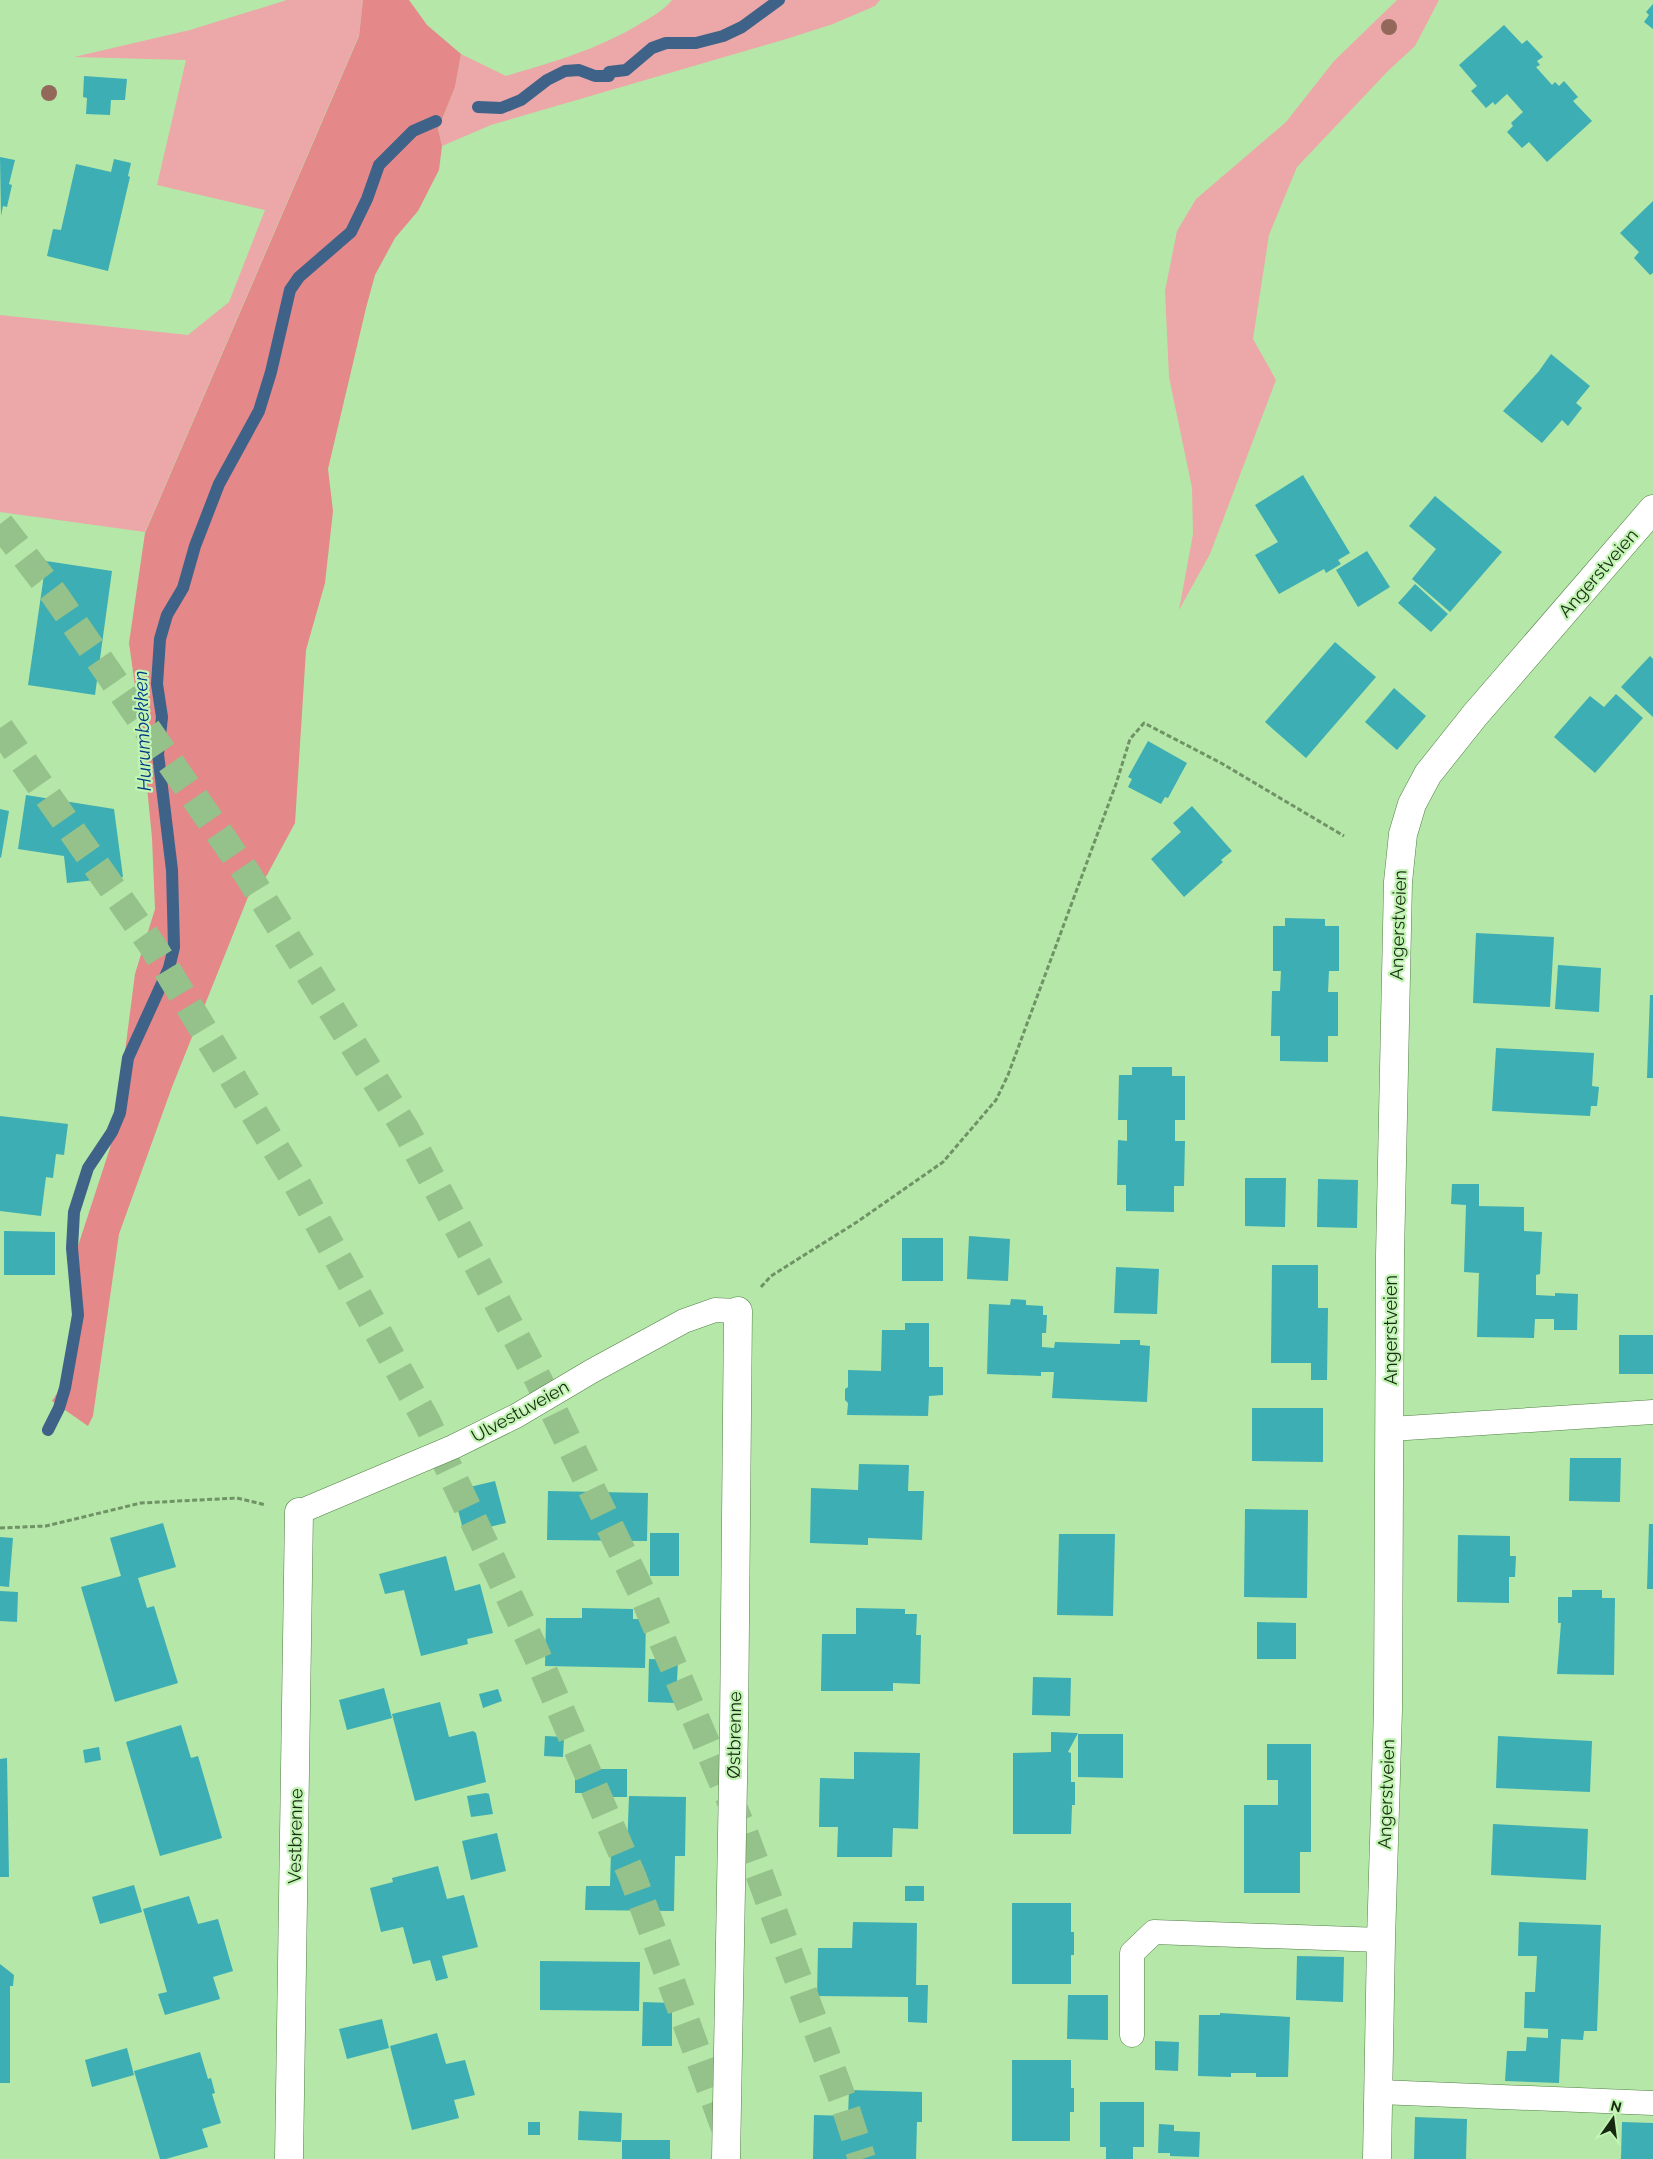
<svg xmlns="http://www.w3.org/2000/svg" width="1653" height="2159" font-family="Raleway,sans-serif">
	<rect width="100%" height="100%" fill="#b5e7a8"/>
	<path fill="#eca8a8" d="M287,0H363L359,35L145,532L0,512V315L188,335L229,302L265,210L157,185L186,60L74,57L190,30Z
		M672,0H880L875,6L833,24L783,40L491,125L442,146L438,129L455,87L461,54L506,76C553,62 596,50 638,25C651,17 662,12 672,0Z
		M1397,0H1439L1415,46L1388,71L1297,167L1269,235L1253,339L1276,380L1210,554L1179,610L1193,534L1192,488L1169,377L1165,291L1177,231L1196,199L1286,122L1334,61Z"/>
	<path fill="#e48889" d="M363,0H409L427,25L461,54L455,87L438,129L442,146L439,170L418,211L395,238L375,275L366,308L328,469L333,511L325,583L306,650L295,823L267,875L248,897L172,1087L119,1234L93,1416L88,1426L52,1401L61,1387L70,1337L78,1246L110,1148L118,1106L135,974L155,909L152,838L142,736L129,643L145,533L359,36Z"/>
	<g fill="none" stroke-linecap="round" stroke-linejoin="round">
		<path stroke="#3f6289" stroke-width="12" d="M478,107L501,108L521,100L547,80L565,71L579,70L595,76H609V72L626,70L652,48L666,43H696L723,36L742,27L779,0
			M48,1430L59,1408L65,1388L78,1315L72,1248L74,1212L88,1168L112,1132L120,1113L128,1058L169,968L174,947L172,870L158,754L162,717L157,684L160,639L167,615L183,588L195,546L219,484L259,411L271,372L290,290L299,277L351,232L367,199L379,165L413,131L436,121"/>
	</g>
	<path fill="#3daeb3" d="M1653,4V29L1644,22L1649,15L1646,12Z
		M1504,25L1522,44L1527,40L1543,57L1537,61L1540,65L1536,67L1552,85L1555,82L1559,86L1564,81L1578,97L1573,101L1592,121L1547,162L1529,142L1522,148L1507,132L1513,126L1511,123L1523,112L1507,94L1495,105L1493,102L1486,108L1471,91L1477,86L1459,65Z
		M84,76L127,79L125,100H111L110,115L86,114L87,98L83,97Z
		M0,157L15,160L9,184L12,185L7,207L3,206L1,216Z
		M114,159L131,163L128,176L130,177L108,271L47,256L53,229L61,230L76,164L111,172Z
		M1653,201V273L1650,275L1634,258L1639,252L1620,233Z
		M1551,354L1590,386L1576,403L1582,408L1568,426L1562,420L1542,443L1503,411L1539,371Z
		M1303,475L1350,553L1338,560L1341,564L1326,573L1324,569L1279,594L1255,555L1278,542L1255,505Z
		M1435,496L1502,552L1450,612L1412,579L1436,549L1409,526Z
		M1367,551L1390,587L1358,607L1336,570Z
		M46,561L112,571L95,695L28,685Z
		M1415,584L1448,614L1431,632L1398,603Z
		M1335,642L1376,677L1306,758L1265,722Z
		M1650,656L1653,659V717L1621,687Z
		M1394,688L1426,716L1397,750L1365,722Z
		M1616,694L1643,718L1595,773L1554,737L1590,696L1604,707Z
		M1148,741L1187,763L1168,798L1165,797L1161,804L1128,787L1132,779L1128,777Z
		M26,795L114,809L123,877L67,883L64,856L18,849Z
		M1192,806L1232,851L1221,860L1223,862L1184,897L1151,859L1181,832L1173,823Z
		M0,809L9,811L1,858L0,857Z
		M1285,918L1325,919V926H1339V971H1329L1328,992H1338V1036H1328V1062L1280,1061V1036H1271L1272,991H1280L1281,971H1273V926H1285Z
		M1476,933L1554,937L1550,1007L1473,1003Z
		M1558,965L1601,968L1599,1012L1555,1009Z
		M1650,995H1653V1078H1647Z
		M1496,1048L1594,1053L1592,1086L1599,1087L1597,1106H1591L1590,1116L1492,1111Z
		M1132,1067H1172V1076H1185V1120H1175V1141H1185L1184,1186H1174V1212L1126,1211V1185H1117L1118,1140L1127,1141V1120H1118L1119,1075H1132Z
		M0,1116L68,1124L64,1155L56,1154L53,1178L46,1177L41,1216L0,1211Z
		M1245,1178H1286L1285,1227L1245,1226Z
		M1318,1179L1358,1180L1357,1228L1317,1227Z
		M1452,1184H1479V1206L1524,1207V1231L1542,1232L1540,1274L1536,1275V1295L1555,1296V1293L1578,1294L1577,1330H1554V1319H1535L1534,1338L1477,1337L1479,1273L1464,1272L1466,1205L1451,1204Z
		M4,1231L55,1232V1275H4Z
		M969,1236L1010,1239L1008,1281L967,1279Z
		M902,1238H943V1281H902Z
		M1272,1265H1318V1308H1328L1327,1380H1311V1363H1271Z
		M1116,1267L1159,1269L1157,1314L1114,1313Z
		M1011,1299L1026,1300V1305L1043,1306V1315H1047L1046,1333H1042V1347L1054,1348L1055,1342L1120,1344V1340H1140V1345L1150,1346L1147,1402L1052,1398L1054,1372H1041V1376L987,1374L989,1304L1010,1305Z
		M905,1323H929V1367H943V1395L929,1396L928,1416L847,1415L848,1403L845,1400V1389L848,1387V1370L881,1371L882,1330H905Z
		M1619,1335H1653V1374H1619Z
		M1252,1408H1323V1462L1252,1461Z
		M1570,1458H1621L1620,1502L1569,1501Z
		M859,1464L909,1465L908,1491H924L922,1540L868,1538V1545L810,1543L811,1488L858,1490Z
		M495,1481L506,1523L464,1533L453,1491Z
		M548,1491L648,1493L647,1541L547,1540Z
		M1245,1509L1308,1510L1307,1598L1244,1597Z
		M163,1523L176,1567L138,1578L147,1608L154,1606L178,1683L115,1702L81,1587L121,1576L110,1538Z
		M1649,1524H1653V1589H1647Z
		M650,1533H679V1576H650Z
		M1059,1534H1115L1113,1616L1057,1615Z
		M1458,1535L1510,1536V1556H1516L1515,1577H1509V1603L1457,1602Z
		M0,1537L13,1538L9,1587L0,1586Z
		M446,1556L455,1591L480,1584L493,1633L467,1639L468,1644L421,1656L404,1590L385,1594L379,1574Z
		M1572,1590H1602V1598H1615L1614,1675L1557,1674L1561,1623H1558V1597H1572Z
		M0,1591L18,1592L17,1622L0,1621Z
		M582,1608L633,1609V1619H646L645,1668L545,1666L546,1618H582Z
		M856,1608L905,1609V1614H917L916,1635H921L920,1684L893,1683V1691H821L822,1634H856Z
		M1257,1622L1296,1623V1659H1257Z
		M649,1659L678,1660L676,1703L648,1702Z
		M1033,1677L1071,1678L1070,1716L1032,1715Z
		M384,1688L392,1718L347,1730L339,1700Z
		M498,1689L502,1701L483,1708L479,1694Z
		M440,1702L449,1737L473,1731L476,1733L486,1782L415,1801L392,1714Z
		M181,1725L191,1758L198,1756L222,1838L160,1856L126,1742Z
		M1051,1732L1078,1733L1068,1752L1071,1753V1782H1075V1805H1072L1071,1834H1013V1753L1051,1752Z
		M1078,1734H1123V1778L1078,1777Z
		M545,1736L564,1737L563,1757L544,1756Z
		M1498,1736L1592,1741L1590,1792L1496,1788Z
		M1267,1744H1311V1852H1300V1893H1244V1805H1278V1780H1267Z
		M99,1747L101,1760L85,1763L83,1750Z
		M854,1752L920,1753L918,1829L893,1828L892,1857H837L838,1827H819L820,1778L854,1779Z
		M7,1758L9,1877H0V1759Z
		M583,1769H627V1797H583V1793H575V1771H583Z
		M486,1793L489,1794L493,1814L471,1817L467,1796Z
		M629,1796L686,1797L685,1856H675L674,1911L585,1910L586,1886H610L611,1850H627Z
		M1493,1824L1588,1829L1586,1880L1491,1875Z
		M497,1833L506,1871L471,1880L462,1841Z
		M438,1866L447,1899L464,1895L478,1947L442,1956L448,1978L436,1981L430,1960L413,1964L403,1927L381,1932L370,1888L393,1882L392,1878Z
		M134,1885L142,1912L100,1924L92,1897Z
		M905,1886H924V1901H905Z
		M189,1896L198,1924L218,1919L233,1971L213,1977L220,1999L165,2015L158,1994L167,1992L143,1909Z
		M1012,1903H1071V1932H1074V1955H1071V1984H1012Z
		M853,1922L917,1923L916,1985H928L927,2023L908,2022V1997L817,1996L818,1948H852Z
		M1519,1922L1601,1925L1597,2031H1584L1583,2040L1561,2039L1559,2083L1505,2081L1507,2051H1526L1527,2037L1548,2038V2029L1524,2028L1525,1992H1535L1537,1956H1518Z
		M1297,1956L1344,1957L1343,2002L1296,2000Z
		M540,1961L640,1962L639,2011L540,2010Z
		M0,1964L14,1975L13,1986H10V2083H0Z
		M1068,1995H1108V2040L1067,2039Z
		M643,2002L672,2003V2046H642Z
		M1220,2013L1290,2017L1288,2077H1256V2073H1231V2077L1198,2076L1199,2015H1220Z
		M382,2019L389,2048L347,2059L339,2029Z
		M437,2033L446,2064L465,2060L475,2095L454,2100L459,2118L412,2130L390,2046Z
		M1155,2041L1179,2042L1178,2071L1155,2070Z
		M127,2048L134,2075L92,2087L85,2060Z
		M200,2052L208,2079L211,2078L215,2093L212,2094L221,2123L202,2129L208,2147L166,2159H160L134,2071Z
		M1012,2060H1071V2088H1074V2112H1070V2141H1012Z
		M849,2090L922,2092V2122H917L916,2159H813L814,2115L848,2116Z
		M1100,2102H1144V2147H1133V2159H1106V2147H1100Z
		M579,2111L622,2113L621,2142L578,2140Z
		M1415,2117L1467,2119L1466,2159H1414Z
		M528,2122H540V2135H528Z
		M1622,2122L1653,2123V2159H1621Z
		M1159,2124L1174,2125V2131L1200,2132L1199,2157L1170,2156V2153H1158Z
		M622,2140H670V2159H622Z"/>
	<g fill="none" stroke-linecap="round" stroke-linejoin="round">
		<path stroke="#95c18a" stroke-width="28" stroke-dasharray="28 14" stroke-linecap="butt" d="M0,524L54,594L248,875L406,1130L538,1379L643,1595L743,1830L843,2100L862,2159
			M0,728L152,945L297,1184L427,1422L535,1651L633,1878L726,2131"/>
		<g stroke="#528046" stroke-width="25">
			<path id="lane" d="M1391,1429L1653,1412
				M299,1512L453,1447L516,1416L592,1371L684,1321L715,1310L738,1311
				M1132,2035V1953L1154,1932L1381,1940
				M1379,2092L1653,2103"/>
		</g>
		<g stroke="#528046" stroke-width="29">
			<path id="street" d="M289,2159L299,1512
				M726,2159L734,1727L738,1311
				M1377,2159L1381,1940L1388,1709L1390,1256L1398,882L1403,834L1412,804L1428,774L1475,715L1653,509"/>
		</g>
		<path stroke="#6f9365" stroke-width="3" stroke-dasharray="5 2.5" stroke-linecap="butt" d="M761,1287L771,1276L857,1222L943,1162L996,1100L1008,1075L1116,784L1130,739L1144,723L1221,763L1344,836
			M0,1528L46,1526L141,1503L237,1498L266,1505"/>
		<use href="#lane" stroke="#fff" stroke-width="24"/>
		<use href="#street" stroke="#fff" stroke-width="28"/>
	</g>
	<g fill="#93685b">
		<circle cx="1389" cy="27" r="8"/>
		<circle cx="49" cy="93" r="8"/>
	</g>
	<g text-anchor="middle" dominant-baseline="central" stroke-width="4.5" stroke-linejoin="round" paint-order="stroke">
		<g font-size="18" fill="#172a11" stroke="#c2f4b4">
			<text transform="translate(1598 573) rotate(-49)">Angerstveien</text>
			<text transform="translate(1398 925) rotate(-88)">Angerstveien</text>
			<text transform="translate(1390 1330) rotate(-90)">Angerstveien</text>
			<text transform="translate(520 1411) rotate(-29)">Ulvestuveien</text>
			<text transform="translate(734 1735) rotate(-89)">Østbrenne</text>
			<text transform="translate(1386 1794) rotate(-88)">Angerstveien</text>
			<text transform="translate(295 1836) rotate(-89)">Vestbrenne</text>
		</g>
		<g font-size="19" font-style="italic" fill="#003786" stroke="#c2f4b4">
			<text transform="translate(142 731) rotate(-92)">Hurumbekken</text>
		</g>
	</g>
	<g transform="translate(1613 2119) rotate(14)" stroke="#c2f4b4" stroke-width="4" paint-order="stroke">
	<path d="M0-4L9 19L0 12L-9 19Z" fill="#172a11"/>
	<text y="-8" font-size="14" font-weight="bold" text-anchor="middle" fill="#172a11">N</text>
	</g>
</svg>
